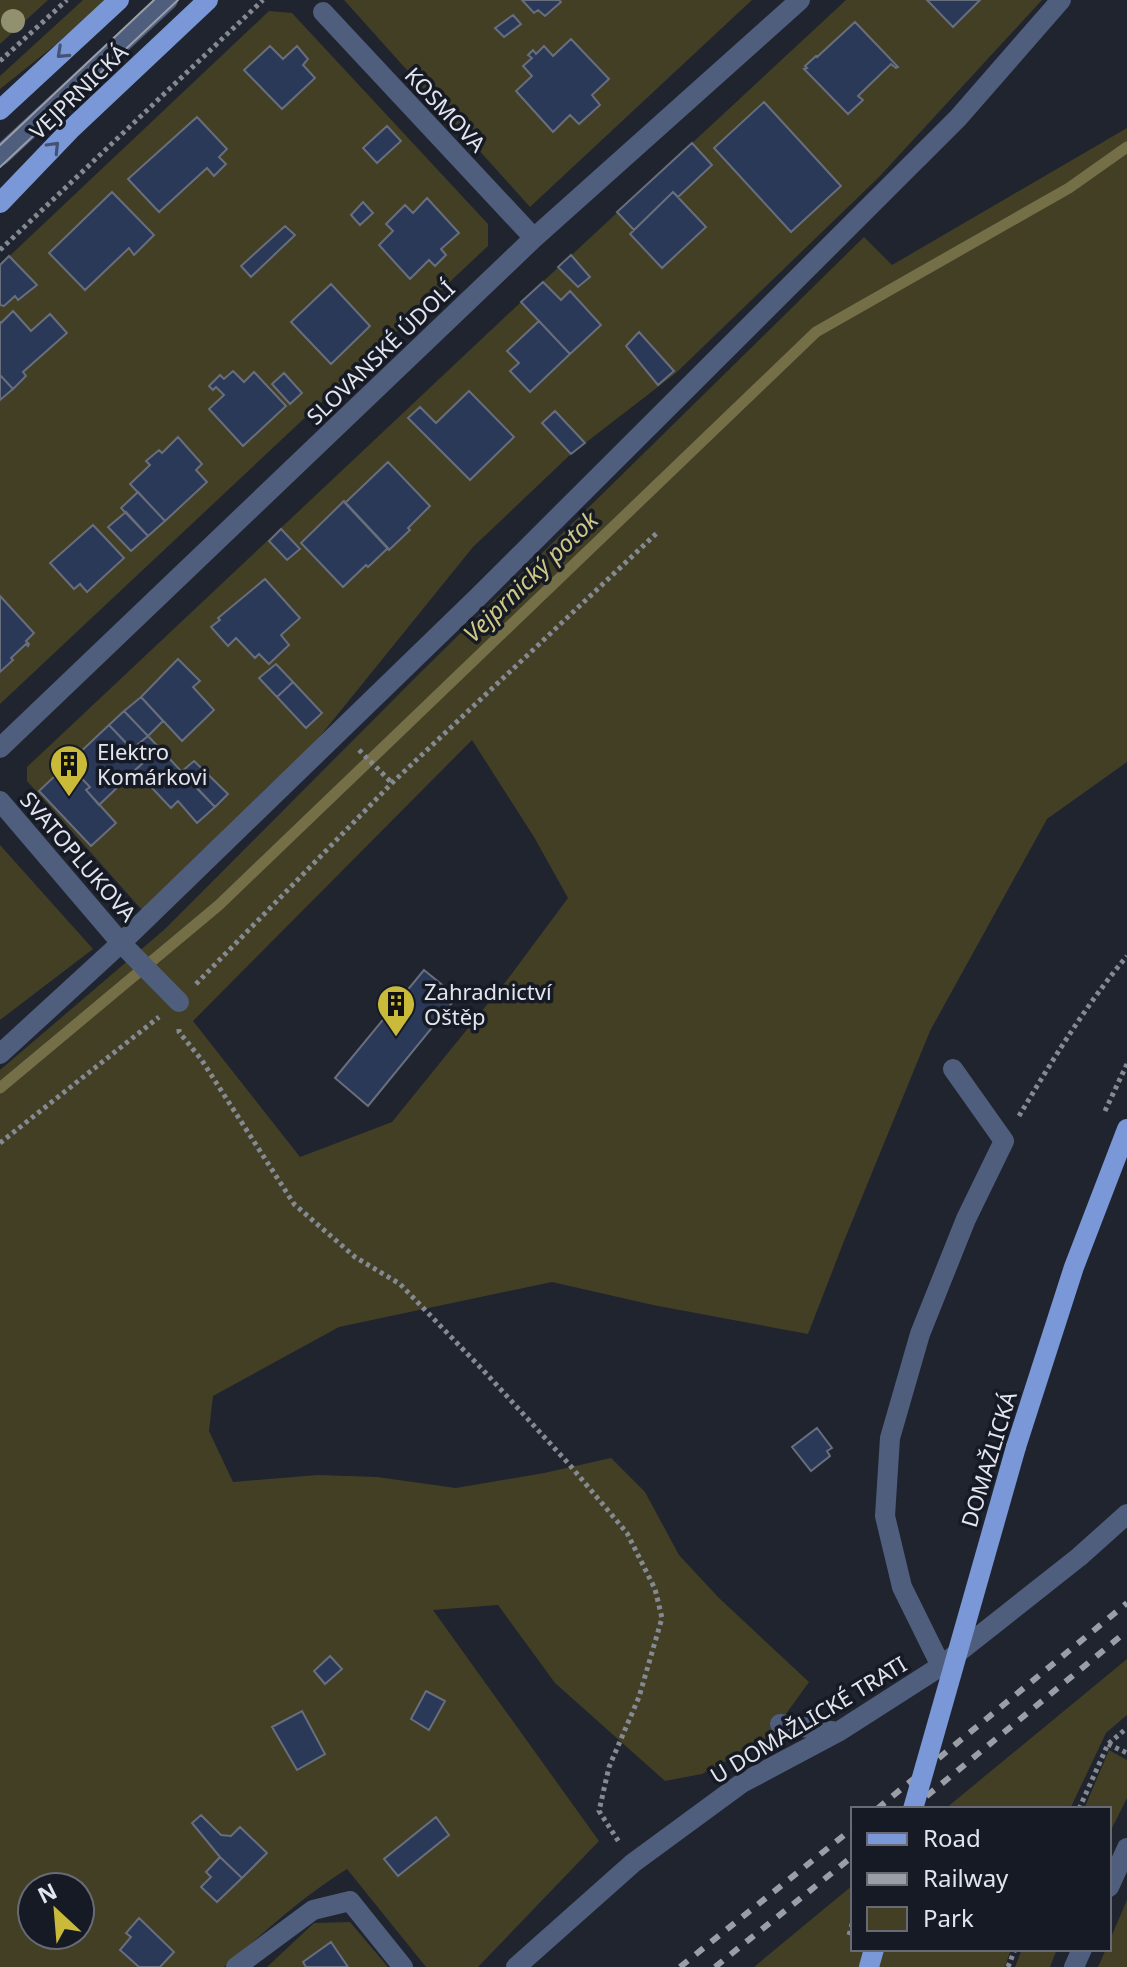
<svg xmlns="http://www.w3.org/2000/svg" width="1127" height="1967" font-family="'Noto Sans',sans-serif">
	<rect width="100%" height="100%" fill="#1f242f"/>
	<path fill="#423f25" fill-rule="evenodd" d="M0,0H48L0,44Z
		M83,0H106L54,46L0,89V76Z
		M344,0H752L530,207Z
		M846,0H1042L879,177L676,373L571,454L473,547L317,740L142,910L27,781V767L521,302Z
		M269,11L292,13L488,224V246L0,704V265Z
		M1127,128V762L1047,819L930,1031L844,1241L808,1334L653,1305L552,1282L339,1327L213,1396L209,1431L233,1482L318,1475L377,1477L456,1488L544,1473L611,1458L645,1492L679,1555L719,1598L809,1682L768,1739L702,1774L665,1781L555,1683L498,1605L433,1610L599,1841L478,1967H426L347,1869C302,1897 263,1933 224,1967H0V1070L165,929L422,671L864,237L892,265ZM472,740L534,837L568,898L507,980L392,1122L300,1157L193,1021ZM32,1887H80V1935H32Z
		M0,845L93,949L0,1020Z
		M1127,1659V1715L1106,1733L1070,1809H945Z
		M1109,1750L1127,1760V1798L1109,1834V1809H1084Z
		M853,1885V1949H1011L1005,1967H754Z
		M1127,1900V1967H1098L1106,1949H1109V1942Z
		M350,1922L388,1967H267L314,1923Z
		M1022,1949H1057L1050,1967H1015Z"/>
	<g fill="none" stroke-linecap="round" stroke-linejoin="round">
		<path stroke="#746f47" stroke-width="11" d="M0,1088L219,905L816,332L1069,188L1127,147"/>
	</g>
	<path fill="#2b3959" stroke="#686e7c" stroke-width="2" d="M522,0H559L561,2L545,16L538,10L534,13Z
		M927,0H980L953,27Z
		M513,15L521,24L504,37L495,28Z
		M855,22L898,67L896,68L891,64L858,96L863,100L848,114L804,69L807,68L805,66L816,56L817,57Z
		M571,39L609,79L592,95L600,105L579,124L570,115L553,132L516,91L532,76L523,66L532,58L528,55L533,50L536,54L544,46L553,56Z
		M270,46L283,59L297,46L308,59L303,65L315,78L282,109L244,70Z
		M764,102L841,186L791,232L714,148Z
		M197,117L227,149L219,157L226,164L214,176L207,168L159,212L128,179Z
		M387,126L401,141L377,163L363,148Z
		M692,143L712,165L678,197L673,192L634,230L617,212Z
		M112,192L154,235L134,255L129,248L85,290L49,253Z
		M673,192L706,227L662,268L630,234Z
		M427,198L459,233L441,249L446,255L435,266L429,260L410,279L379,245L393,231L386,224L405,205L413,213Z
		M363,202L373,213L360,225L351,215Z
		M285,226L295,235L251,277L241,266Z
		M571,255L590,277L578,287L558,267Z
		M9,256L37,285L18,300L15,296L4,306L0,305V265Z
		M543,282L561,300L570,291L601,325L570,354L521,302Z
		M331,284L370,326L331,364L291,322Z
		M13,311L31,331L50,314L67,333L23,372L26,376L13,389L0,375V322L1,323Z
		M539,321L570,354L530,392L510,371L519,363L507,351Z
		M639,332L674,371L658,385L626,346Z
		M233,371L244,382L254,372L286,406L243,446L209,409L224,395L216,387L213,390L209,386L220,375L224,379Z
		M284,373L302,393L290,404L272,384Z
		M0,375L13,389L0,400Z
		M469,391L514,437L470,480L408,418L420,407L436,423Z
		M555,411L585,443L571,454L542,423Z
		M178,437L202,464L196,470L207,482L165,521L130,484L150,465L146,461L159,450L162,453Z
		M388,462L430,506L408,528L410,530L389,550L345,503Z
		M138,492L165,521L148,536L121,508Z
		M344,501L388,548L368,567L366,565L343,587L301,543Z
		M126,512L148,536L131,551L108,527Z
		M93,525L124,558L87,592L80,584L74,589L50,563Z
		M281,529L300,549L287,560L269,541Z
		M265,579L300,618L281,635L289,645L269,664L259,654L255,658L236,638L228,646L211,627L220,620L218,618Z
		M0,596L34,633L26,641L29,644L28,646L26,644L11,658L13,660L0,672Z
		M178,659L200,681L193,687L214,710L182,741L141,697Z
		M276,664L293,682L277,697L259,678Z
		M293,682L322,713L306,728L277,697Z
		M141,697L163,721L148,736L124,711Z
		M124,711L148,736L132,749L109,725Z
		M109,725L144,762L99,805L86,790L90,787L70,766L79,758L76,756Z
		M148,736L215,807L197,823L178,801L171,808L135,770L144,762L132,749Z
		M76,756L79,758L70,766L90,787L86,790L116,823L91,846L39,791Z
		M194,761L228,794L215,807L181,772Z
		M424,970L457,997L368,1106L335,1078Z
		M817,1428L832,1448L827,1451L830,1456L811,1471L792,1447Z
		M330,1656L342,1669L325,1684L314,1671Z
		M426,1691L445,1701L429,1730L411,1719Z
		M302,1711L325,1754L297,1770L272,1727Z
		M201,1815L221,1835L231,1836L240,1827L267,1853L242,1878L220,1857L192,1823Z
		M436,1817L449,1835L398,1876L384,1859Z
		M220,1857L242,1878L217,1902L201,1887L211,1877L206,1872Z
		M139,1918L174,1952L160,1967H139L120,1950L131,1937L126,1933Z
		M331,1942L348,1967H306L303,1962Z"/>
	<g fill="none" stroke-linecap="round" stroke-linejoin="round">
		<path stroke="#858992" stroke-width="5" stroke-dasharray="4 4" stroke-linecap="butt" d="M0,61L67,0
			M0,250L263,0
			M359,750L392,783
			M196,984L392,783L659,531
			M179,1029V1032L201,1059L294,1204L355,1257L400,1284L483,1370L568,1463L627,1533L655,1589L662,1618L639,1697L609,1767L599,1811L619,1842
			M1105,1111L1127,1064
			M1019,1116C1052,1061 1085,1006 1127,956
			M0,1143L159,1017
			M1108,1744L1127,1753
			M1079,1809L1108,1744L1127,1728
			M849,1935L853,1921
			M1008,1967L1015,1949"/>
		<path stroke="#505e7d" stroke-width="20" d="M323,12L534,238
			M0,156L168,0
			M0,748L534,238L800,0
			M0,801L121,943L179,1002
			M0,1054L121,943L478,597L958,118L1061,0
			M941,1666L902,1587L885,1516L890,1438L920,1334L966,1219L1004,1141L953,1069
			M780,1724L838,1732
			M1109,1887L1127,1848
			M236,1967L313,1910L350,1901L403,1967
			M516,1967L633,1863L742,1783L838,1732L941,1666L1079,1557L1127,1514
			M1074,1967L1082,1949"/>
		<path stroke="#7a97d7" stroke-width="20" d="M0,110L119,0
			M0,203L70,130L208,0
			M1016,1447L1074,1267L1127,1129
			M869,1967L874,1949"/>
		<path stroke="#9a9ea7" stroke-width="2" d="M0,145L154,0
			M0,167L178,0"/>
		<path stroke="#9a9ea7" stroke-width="6" stroke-dasharray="10 10" stroke-linecap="butt" d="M877,1809L1127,1603
			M911,1809L1127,1631
			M680,1967L853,1828
			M715,1967L853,1856"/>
		<path stroke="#7a97d7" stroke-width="20" d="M913,1809L1016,1447"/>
	</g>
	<circle fill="#91906f" cx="13" cy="21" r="12"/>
	<defs><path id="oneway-chevron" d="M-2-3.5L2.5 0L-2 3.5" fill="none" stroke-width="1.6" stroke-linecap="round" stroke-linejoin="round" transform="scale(2)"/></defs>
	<g stroke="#435275">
		<use href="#oneway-chevron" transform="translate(62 53) rotate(137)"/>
		<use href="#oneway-chevron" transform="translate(54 147) rotate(-46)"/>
	</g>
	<defs>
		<g id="building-pin" transform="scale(2)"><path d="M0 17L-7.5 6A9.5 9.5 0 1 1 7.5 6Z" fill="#c9ba3a" stroke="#161a25"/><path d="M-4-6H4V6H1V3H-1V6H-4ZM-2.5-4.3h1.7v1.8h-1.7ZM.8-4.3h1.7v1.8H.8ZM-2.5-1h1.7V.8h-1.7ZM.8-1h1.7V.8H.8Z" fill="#111"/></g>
	</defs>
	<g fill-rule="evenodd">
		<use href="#building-pin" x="69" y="764"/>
		<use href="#building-pin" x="396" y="1004"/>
	</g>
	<g text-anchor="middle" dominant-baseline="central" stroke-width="7" stroke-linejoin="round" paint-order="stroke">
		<g font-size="22" fill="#e2e5ed" stroke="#161a25">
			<text transform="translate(78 91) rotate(-44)">VEJPRNICKÁ</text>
			<text transform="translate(446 109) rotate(47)">KOSMOVA</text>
			<text transform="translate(380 352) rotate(-44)">SLOVANSKÉ ÚDOLÍ</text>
			<text transform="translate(79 856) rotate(49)">SVATOPLUKOVA</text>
			<text transform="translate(988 1459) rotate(-73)">DOMAŽLICKÁ</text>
			<text transform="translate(808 1719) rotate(-31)">U DOMAŽLICKÉ TRATI</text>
		</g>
		<g font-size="22" fill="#e2e5ed" stroke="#161a25" text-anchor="start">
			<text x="97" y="751">Elektro<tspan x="97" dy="25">Komárkovi</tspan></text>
			<text x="424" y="991">Zahradnictví<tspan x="424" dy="25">Oštěp</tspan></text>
		</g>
		<g font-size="24" font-style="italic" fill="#cfc884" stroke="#161a25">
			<text transform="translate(530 576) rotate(-44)">Vejprnický potok</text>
		</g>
	</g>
	<rect x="851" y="1807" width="260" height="144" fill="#161a25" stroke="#686b75" stroke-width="2"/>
	<rect x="867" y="1833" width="40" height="12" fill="#7a97d7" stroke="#686b75" stroke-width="2"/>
	<text x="923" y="1847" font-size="24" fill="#e2e5ed">Road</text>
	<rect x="867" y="1873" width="40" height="12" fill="#9a9ea7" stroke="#686b75" stroke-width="2"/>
	<text x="923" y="1887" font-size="24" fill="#e2e5ed">Railway</text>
	<rect x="867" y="1907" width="40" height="24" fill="#423f25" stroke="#686b75" stroke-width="2"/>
	<text x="923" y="1927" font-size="24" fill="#e2e5ed">Park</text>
	<g transform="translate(56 1911) rotate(334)"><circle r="38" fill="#161a25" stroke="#686b75" stroke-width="2"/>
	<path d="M0-6L14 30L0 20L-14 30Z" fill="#c9ba3a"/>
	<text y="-12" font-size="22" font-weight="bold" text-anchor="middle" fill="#e2e5ed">N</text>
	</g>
</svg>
